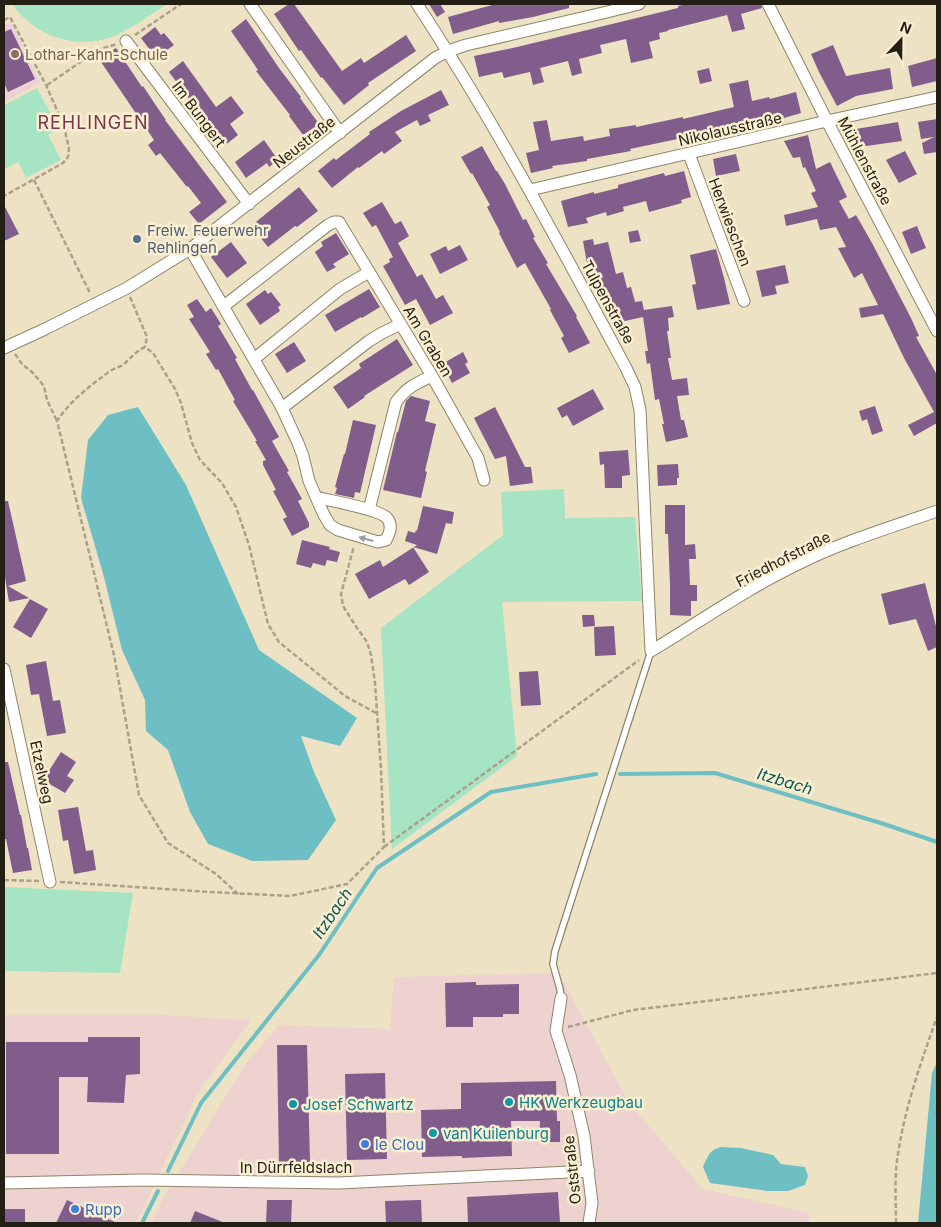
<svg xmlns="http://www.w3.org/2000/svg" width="941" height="1227" font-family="Inter,sans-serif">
	<rect width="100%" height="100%" fill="#ede3c4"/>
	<path fill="#edd2d0" d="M559,973L629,1103L703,1189L809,1213V1223H151L161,1202L245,1065L279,1025L390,1029L394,977Z
		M4,1015H160L251,1020L198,1093L136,1223H4Z"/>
	<path fill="#ecd2d6" d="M11,22L40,83L4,102V25Z"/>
	<path fill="#a7e4c3" d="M12,4H167C150,15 133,28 114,36C77,51 34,36 12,4Z
		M37,88L59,129L48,135L61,160L26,178L18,162L4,169V105Z
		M564,489L565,518L635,517L642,601L502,602L517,756L392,849L381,628L503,535L501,492Z
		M4,887L133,893L120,973L4,971Z"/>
	<path fill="#6dbfc4" d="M138,407L186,485L259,650L357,718L340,746L301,736L314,772L336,820L308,860L252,861L208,844L190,812L168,750L146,731L145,700L122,650L104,577L81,498L88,440L108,415Z
		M937,1062V1223H918L932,1073Z
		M721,1147L741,1148L773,1155L781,1164L805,1167L808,1176L805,1185L788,1191H767L710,1183L703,1167C708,1156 709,1150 721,1147Z"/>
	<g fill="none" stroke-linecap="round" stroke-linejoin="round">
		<path stroke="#6dbfc4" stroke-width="4" d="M620,774L715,773L884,824L937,842
			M168,1171L201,1103L319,955L377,868L491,792L596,774
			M142,1223L158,1191"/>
	</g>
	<path fill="#805d8b" d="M289,4H294L342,71L361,58L364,63L406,35L416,51L368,83L369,85L344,105L322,77L321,78L301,50L299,51L274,14Z
		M429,4H440L445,12L437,17Z
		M496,4H569V8L533,17L499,23V21L453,34L448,17Z
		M688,4H761L762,8L741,14L745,29L732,32L727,15L668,30V31L659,33L660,39L649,42L653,58L631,63L626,39L600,45L602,53L579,59L582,73L572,76L568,61L540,68L544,82L533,85L530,72L504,78L502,72L479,77L474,56L517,47L678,8V6Z
		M246,19L279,68L301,97L300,98L319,124L303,135L289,116L290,115L256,71L258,70L231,31Z
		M155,27L161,35L164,33L174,45L156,58L141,38Z
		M11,29L35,79L8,92L4,83V32Z
		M833,45L846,76L890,68L893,89L856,96L837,106L819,72L811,54Z
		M116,48L142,87L143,86L159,110L166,120H165L227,202L199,224L189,212L201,203L188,186L187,187L160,153L156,156L148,145L154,140L99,59Z
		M937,58V81L912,87L908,66Z
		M183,61L216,107L231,96L244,113L230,124L238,135L224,146L169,72Z
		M709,68L712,81L700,84L697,71Z
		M748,80L752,101L769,97L770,99L796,92L801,113L784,118L783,115L756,121L687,136V137L630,149L631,151L587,159V161L552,166L553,168L531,173L526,153L539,150L533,122L547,120L551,141L583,136L584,141L610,136L609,129L636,125V127L683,117V119L734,107L729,84Z
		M441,90L449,105L428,115L431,121L420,126L417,120L395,132L402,141L384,154L382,151L359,168L358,167L332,188L318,171L334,158L336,160L370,134L369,132L401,111Z
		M937,119V152L924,154L922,143L934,137L921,139L918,122Z
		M898,122L902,141L859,147L856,129Z
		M808,135L816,169L830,162L847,197L839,201L849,219L856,215L872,243L911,318L919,336L916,337L937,375V423L914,436L908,425L934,412L904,358L883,314L861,318L859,308L878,305L862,273L854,278L838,248L846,247L836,227L820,230L817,219L786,226L784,215L818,207L811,193L816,191L805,167L803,168L800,157L793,158L784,141Z
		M264,140L278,160L269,167L267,163L246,178L235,162Z
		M482,146L496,171H497L505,184L523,220L526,219L535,237L533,238L548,263L546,264L577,316L576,317L590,343L569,353L561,338L564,336L550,310L551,309L525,263L517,268L499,233L500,232L487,207L490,205L472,173L471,174L461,157Z
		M905,151L917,174L899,183L886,160Z
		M736,154L740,171L716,176L713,159Z
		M684,171L691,197L681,200L682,203L649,212L646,201L623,207L624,211L607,216L606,212L586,218L588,223L568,227L561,201L594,192V194L618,188V185L664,173L665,176Z
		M299,187L318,211L297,227L295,226L268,247L251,226Z
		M382,202L395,224L401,221L409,236L398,243L417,277L422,274L436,299L443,295L453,313L430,325L416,299L405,305L383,266L390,262L389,259L393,257L376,225L372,227L363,213Z
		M4,205L19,234L4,241Z
		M917,226L926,248L911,254L902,232Z
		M638,230L641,241L630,243L628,232Z
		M336,233L349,254L333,264L336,267L327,272L315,252L323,246L321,242Z
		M593,239L594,245L608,242L616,274L623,272L627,288L631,287L635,302L642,301L644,310L672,306L674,317L668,318L669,331H667L671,358H668L672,380L687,378L689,395L677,396L681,420H684L688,437L666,442L662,424H664L659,399L655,400L650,363L647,364L645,351H648L643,317L620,322L616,306L612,307L609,292L604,293L600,277L596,278L592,262L587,263L583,241Z
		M231,242L247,263L227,278L211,257Z
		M460,245L468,260L440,274L430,254L446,246L448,251Z
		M716,249L724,278L730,304L697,310L692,285L696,284L690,255Z
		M785,265L789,283L775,286L777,294L762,297L756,271Z
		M369,289L380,307L362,318L361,317L335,332L325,315Z
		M265,290L268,294L271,292L281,305L278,307L280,311L260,325L246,304Z
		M197,299L206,312L211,308L221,324L218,326L237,358L235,359L252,390H253L264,410L279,437L272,441L289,471L287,472L302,499L298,501L309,523V527L292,536L283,519L287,517L273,491L276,490L263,465V461L266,460L255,441H257L233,401L235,400L218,369L216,370L206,354L210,352L189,319L194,317L187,305Z
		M397,339L413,365L364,396L365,397L348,409L333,387L361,368L359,364Z
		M294,342L306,361L287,373L275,354Z
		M463,352L468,362L465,364L470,373L452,383L442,364Z
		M593,389L604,409L573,426L567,415L562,418L557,408Z
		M411,396L430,401L425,421L436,424L425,471L427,472L421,498L383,490L397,432H398L406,401Z
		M875,406L883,431L872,435L867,419L862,421L859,411Z
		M495,407L525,467H531L533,483L510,486L506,456L495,459L474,418Z
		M353,420L376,425L360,493L355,492L354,498L335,494L337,488L335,487L344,454H345Z
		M628,450L630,475L622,476V488H605L604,464L600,465L599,452Z
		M678,464L679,478H677V485L658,486L657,465Z
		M4,501H8L26,581L8,586L29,598L9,602L4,571Z
		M665,505H685V545L695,544L696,559H689L690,585H697V601H691V616L670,615V585L668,534H665Z
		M423,506L454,512L452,524L446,523L437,554L413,547L429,572L409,585L405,579L369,599L355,574L380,560L383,567L417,545L405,541L408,531L415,533L416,530L417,531Z
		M302,540L330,547L329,549L340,552L337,562L327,560L325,566L313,563L311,568L296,564Z
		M925,583L936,626H937V647L928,651L916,619L889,625L881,594Z
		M30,599L48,609L31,638L13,627Z
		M582,615H594L595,626L583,627Z
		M614,626L616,655L595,656L594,627Z
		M46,661L53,701L60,700L66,733L47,736L39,694L31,695L26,665Z
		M538,671L541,705L521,706L519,672Z
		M61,752L76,762L67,776L74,780L65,793L43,780Z
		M4,762H8L20,815H21L27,848H28L32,870L13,873L6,839H4Z
		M78,807L86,851L93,850L96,870L74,874L68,840L63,841L58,810Z
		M476,982V985L519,984V1014H503V1017H473V1027H446L445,983Z
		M88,1037H140V1074L126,1075L124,1103L87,1102L88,1077H59V1154H6V1042H88Z
		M277,1045H307L310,1162L279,1163Z
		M385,1073L387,1159L347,1160L345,1074Z
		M556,1081L557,1121H560V1142H539L540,1121H511L512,1156L462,1158V1156L422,1157L421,1110L461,1109V1083Z
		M558,1192L560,1223H468L467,1197Z
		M67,1200L117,1223H56Z
		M267,1200H292L291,1223H266Z
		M421,1200L422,1223H386L385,1201Z
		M4,1209H25V1223H4Z
		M195,1211L225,1223H190Z"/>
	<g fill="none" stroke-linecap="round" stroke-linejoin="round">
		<g stroke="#8e8568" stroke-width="8">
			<path id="service" d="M561,998L560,989L553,964L555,951L651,651"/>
		</g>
		<g stroke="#8e8568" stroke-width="13">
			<path id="minor" d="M250,4L340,133
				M417,4C494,121 560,245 626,368L635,387L640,410L651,651C701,621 749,587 802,562C845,541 892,527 937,511
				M768,4L827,121L937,331
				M126,41L249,204
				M689,154L744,301
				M530,190L827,121L937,97
				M190,249L282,408L298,443L303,456L309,481L323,513L330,525L338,530L378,542L386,540C390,533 393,525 387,518C379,509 330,501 316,497
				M224,306L328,225L334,222H339L432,376L478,458L484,480
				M4,348L45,329L127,288L190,249L435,58L448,51L466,45L607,12L639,4
				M254,359L340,289L369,272
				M282,408L369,341L382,333L401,324
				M369,510L396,402C407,387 415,384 432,376
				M4,669L50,882
				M561,998L556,1031L570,1075L584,1136L592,1203L589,1223
				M4,1183L143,1180L339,1183L589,1171"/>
		</g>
		<path stroke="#a9a189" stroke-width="2.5" stroke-dasharray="5 2.5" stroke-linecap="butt" d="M4,20L10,17L46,85L64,126L69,149L68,157L63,163L4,196
			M135,35L181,4
			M47,85L98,50L117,44
			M34,180L90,293
			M130,297L147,337L145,347
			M15,354L22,364L33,373L44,386L47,400L57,421
			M384,847L639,660
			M4,880L40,881
			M60,882L211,892L290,896L347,884L384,847L381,770L375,683L371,655L367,642L355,625L343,606L341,594L354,546
			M238,894L216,874L168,843L139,795L114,655L57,421C70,401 91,385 110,371C115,368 120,367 124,364C131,358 136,351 145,347L153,353L175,389L181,403L192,443L200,460L222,483L236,507L249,545L268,624L279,642L345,696L376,713
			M568,1027L633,1010L937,973
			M896,1223C896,1200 894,1177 898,1154C905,1107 921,1062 937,1017"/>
		<use href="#service" stroke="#fff" stroke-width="5.5"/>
		<use href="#minor" stroke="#fff" stroke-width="11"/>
	</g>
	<defs><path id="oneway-solid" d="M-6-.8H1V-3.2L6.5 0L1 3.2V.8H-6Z" transform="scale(1.25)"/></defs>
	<use fill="#9c9a95" href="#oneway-solid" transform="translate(366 539) rotate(-165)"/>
	<circle fill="#8d6e63" stroke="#faf0d1" stroke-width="2" cx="15" cy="54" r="5"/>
	<circle fill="#5c6f8a" stroke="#faf0d1" stroke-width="2" cx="137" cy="239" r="5"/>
	<g fill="#0f9aa8" stroke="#faf0d1" stroke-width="2">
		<circle cx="509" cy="1102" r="5"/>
		<circle cx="293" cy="1104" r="5"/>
		<circle cx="433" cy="1133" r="5"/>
	</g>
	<g fill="#3f7fe0" stroke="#faf0d1" stroke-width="2">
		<circle cx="365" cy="1144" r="5"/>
		<circle cx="75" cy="1209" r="5"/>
	</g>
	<g text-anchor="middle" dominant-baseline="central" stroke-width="5" stroke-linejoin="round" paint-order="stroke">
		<g font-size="15" fill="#785e54" stroke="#faf0d1" text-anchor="start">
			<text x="25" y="54">Lothar-Kahn-Schule</text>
		</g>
		<g font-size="15" fill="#231f14" stroke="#faf0d1">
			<text transform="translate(199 114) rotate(53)">Im Bungert</text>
			<text transform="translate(730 129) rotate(-13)">Nikolausstraße</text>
			<text transform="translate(304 142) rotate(-38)">Neustraße</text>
			<text transform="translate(865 161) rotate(62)">Mühlenstraße</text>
			<text transform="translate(730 222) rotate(69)">Herwieschen</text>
			<text transform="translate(608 302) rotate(61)">Tulpenstraße</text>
			<text transform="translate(428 341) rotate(59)">Am Graben</text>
			<text transform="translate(783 559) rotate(-27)">Friedhofstraße</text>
			<text transform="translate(42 772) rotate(78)">Etzelweg</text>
			<text x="296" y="1167">In Dürrfeldslach</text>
			<text transform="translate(572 1170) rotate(-96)">Oststraße</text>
		</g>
		<g font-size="15" fill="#4e5e75" stroke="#faf0d1" text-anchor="start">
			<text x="147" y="230">Freiw. Feuerwehr<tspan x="147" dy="17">Rehlingen</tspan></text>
		</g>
		<g font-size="15" fill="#0d838f" stroke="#faf0d1" text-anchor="start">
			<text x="519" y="1102">HK Werkzeugbau</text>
			<text x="303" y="1104">Josef Schwartz</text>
			<text x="443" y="1133">van Kuilenburg</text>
		</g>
		<g font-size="15" fill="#366cbe" stroke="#faf0d1" text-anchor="start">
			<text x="375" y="1144">le Clou</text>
			<text x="85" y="1209">Rupp</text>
		</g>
		<g font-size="16" font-style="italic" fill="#0b5559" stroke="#faf0d1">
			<text transform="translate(785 781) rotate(17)">Itzbach</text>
			<text transform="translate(332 913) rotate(-56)">Itzbach</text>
		</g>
		<g font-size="18" letter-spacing="1" fill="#793550" stroke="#faf0d1">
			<text x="93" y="122">REHLINGEN</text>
		</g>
	</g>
	<rect width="941" height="1227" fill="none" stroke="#231f14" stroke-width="10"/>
	<g transform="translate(901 40) rotate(22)" stroke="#faf0d1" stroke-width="4" paint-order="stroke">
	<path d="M0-4L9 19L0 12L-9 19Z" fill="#231f14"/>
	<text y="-8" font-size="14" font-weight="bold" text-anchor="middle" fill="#231f14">N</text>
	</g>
</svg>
